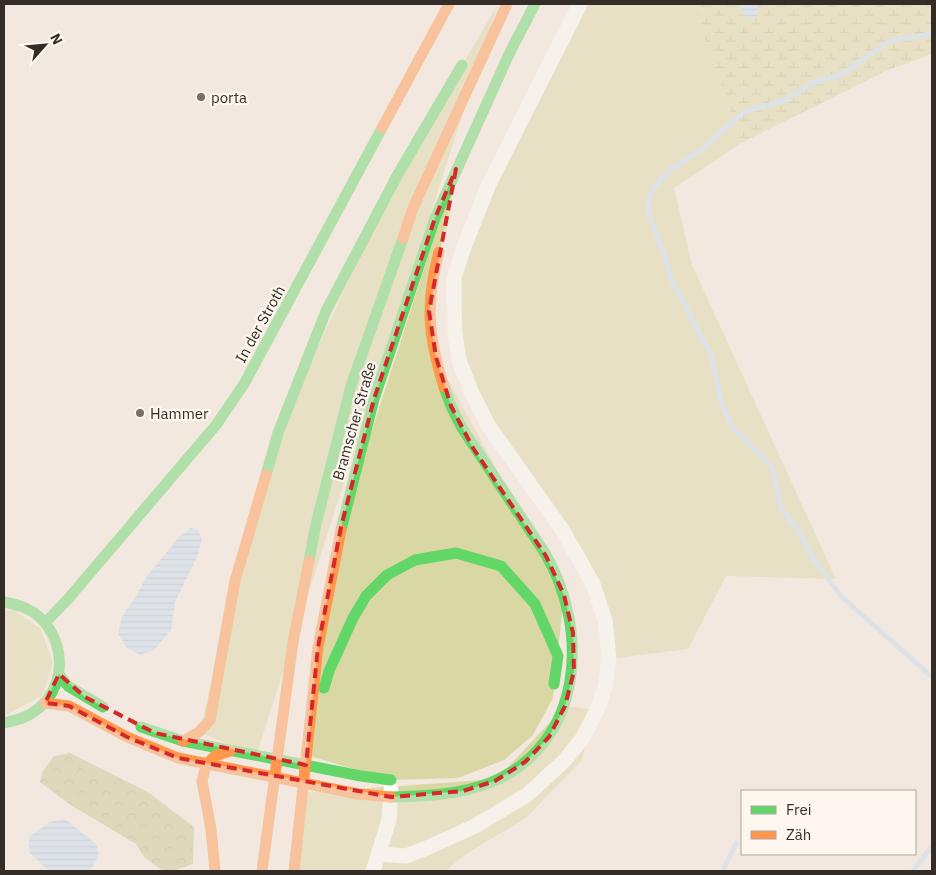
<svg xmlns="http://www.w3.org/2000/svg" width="936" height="875" font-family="'IBM Plex Sans',sans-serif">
	<defs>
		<pattern id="forest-crowns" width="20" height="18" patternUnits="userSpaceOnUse" patternTransform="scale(1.25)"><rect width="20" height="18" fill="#c8c793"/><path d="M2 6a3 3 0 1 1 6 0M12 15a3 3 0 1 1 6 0" fill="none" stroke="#acab7f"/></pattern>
		<pattern id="wetland-marsh" width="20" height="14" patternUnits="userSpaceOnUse" patternTransform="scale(1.25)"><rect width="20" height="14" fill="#d9d8a4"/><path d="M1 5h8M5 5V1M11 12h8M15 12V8" fill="none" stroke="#bbba8d"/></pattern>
		<pattern id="water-rules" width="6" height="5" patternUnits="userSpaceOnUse" patternTransform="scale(1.25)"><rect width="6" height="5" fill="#c2dbf2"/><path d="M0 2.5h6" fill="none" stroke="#a7bcd0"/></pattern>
	</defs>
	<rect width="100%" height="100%" fill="#f2e8df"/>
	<path fill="#d9d8a4" d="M498,4L256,756L199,732L278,433L398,174Z
		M580,4H693L741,143L674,188L692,265L836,579L726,576L688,649L609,659L593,584L488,425L455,334L464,247Z
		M456,169L449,223L433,271L436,357L564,595L553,698L533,735L504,760L458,778L391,780L307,755L341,527Z
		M4,610L15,611L40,628L53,662L43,695L4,716Z
		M565,706L597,710L581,761L526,818L466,854L445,871H294L302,793L497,779Z"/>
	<path fill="url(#forest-crowns)" d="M70,753L148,792L194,827L193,864L173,871H163L144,857L136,844L69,804L40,782L43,771L54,756Z"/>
	<path fill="url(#wetland-marsh)" d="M693,4H932V54L888,70L741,143Z"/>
	<path fill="url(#water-rules)" d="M740,4H758V13L754,20L744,16Z
		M191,528L198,530L202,538L198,555L175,602L171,630L154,650L140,655L127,648L118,634L122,616L135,598L147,576L180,536Z
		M65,819L97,845L99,856L90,871H49L29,852V837L50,822Z"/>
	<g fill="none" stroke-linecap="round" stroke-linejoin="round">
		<path stroke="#c2dbf2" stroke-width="5" d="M932,34L890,41L842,74L810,84L786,100L744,112L701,150L668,171L654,188L648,200L649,215L665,256L671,279L711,355L722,405L732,427L770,465L774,474L781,508L799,531L813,558L842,597L932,677
			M723,871L736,843
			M913,871L932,846"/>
		<path stroke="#fdfcfa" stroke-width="15" d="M379,854L406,856L429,847L475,826L527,795L564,761L582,739L597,710L605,687L609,659L605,620L593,584L563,531L488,425L471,391L459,360L455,334L454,306V278L464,247L489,184L580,4
			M373,871L389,820L391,790"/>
		<path stroke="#63d668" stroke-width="11" d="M266,475L278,433L326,311L398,174L462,65
			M341,530L374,399L435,218L510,52L535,4
			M309,561L316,524L351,386L403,238
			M4,602C14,604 24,606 33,612C65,634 69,683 39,708C29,717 17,720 4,723
			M45,623L68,599L216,425L244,384L382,128
			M59,674L68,686L103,707
			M324,688L329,671L353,618L366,596L387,575L415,560L456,553L501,566L535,604L558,656L554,684
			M141,727L183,741L361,776L391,780
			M391,797C425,796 460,795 492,782C584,743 590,630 545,553L462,428L451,406L444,387"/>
		<path stroke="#ff974d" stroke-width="11" d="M382,128L449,4
			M403,238L413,208L507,4
			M439,252C425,304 428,336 444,387
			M45,703L69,706L127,737L178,758L358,794L391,797
			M183,741L199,732L210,720L235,581L266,475
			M215,871L211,829L202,781L206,765L215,756L230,751
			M262,871L293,642L309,561
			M294,871L318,647L341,530"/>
	</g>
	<path d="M0 0H936V875H0ZM456,169L429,311L436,357L451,406L473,448L546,556L564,595L573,633L574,671L565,706L549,737L525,762L495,781L463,791L391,797L178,758L127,737L69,706L45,703L59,674L85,697L155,733L306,765L318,647L341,527L374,399L435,218Z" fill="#f2e8df" fill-opacity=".55" fill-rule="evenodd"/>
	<path fill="none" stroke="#d62828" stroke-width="4" stroke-dasharray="10 6" stroke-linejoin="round" d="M456,169L429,311L436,357L451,406L473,448L546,556L564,595L573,633L574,671L565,706L549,737L525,762L495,781L463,791L391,797L178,758L127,737L69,706L45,703L59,674L85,697L155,733L306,765L318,647L341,527L374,399L435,218Z"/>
	<g fill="#766e67" stroke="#fef7f0" stroke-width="2">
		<circle cx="201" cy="97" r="5"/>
		<circle cx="140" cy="413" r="5"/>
	</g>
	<g text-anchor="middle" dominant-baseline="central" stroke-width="4.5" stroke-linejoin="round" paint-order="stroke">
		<g font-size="15" fill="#342d27" stroke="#fef7f0" text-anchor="start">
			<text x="211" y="97">porta</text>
			<text x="150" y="413">Hammer</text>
		</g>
		<g font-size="15" fill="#342d27" stroke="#fef7f0">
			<text transform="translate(260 324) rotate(-61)">In der Stroth</text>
			<text transform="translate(354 421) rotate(-74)">Bramscher Straße</text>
		</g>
	</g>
	<rect width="936" height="875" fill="none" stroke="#342d27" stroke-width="10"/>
	<rect x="741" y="790" width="175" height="65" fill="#fef7f0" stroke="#ada6a0"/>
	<rect x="751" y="806" width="25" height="8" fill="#63d668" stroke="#ada6a0"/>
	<text x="786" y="815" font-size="15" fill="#342d27">Frei</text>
	<rect x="751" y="831" width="25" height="8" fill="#ff974d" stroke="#ada6a0"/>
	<text x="786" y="840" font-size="15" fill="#342d27">Zäh</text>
	<g transform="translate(45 45) rotate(63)" stroke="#fef7f0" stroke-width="4" paint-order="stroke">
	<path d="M0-4L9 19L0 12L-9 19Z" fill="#342d27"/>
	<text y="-8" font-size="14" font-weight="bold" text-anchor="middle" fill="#342d27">N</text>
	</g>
</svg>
